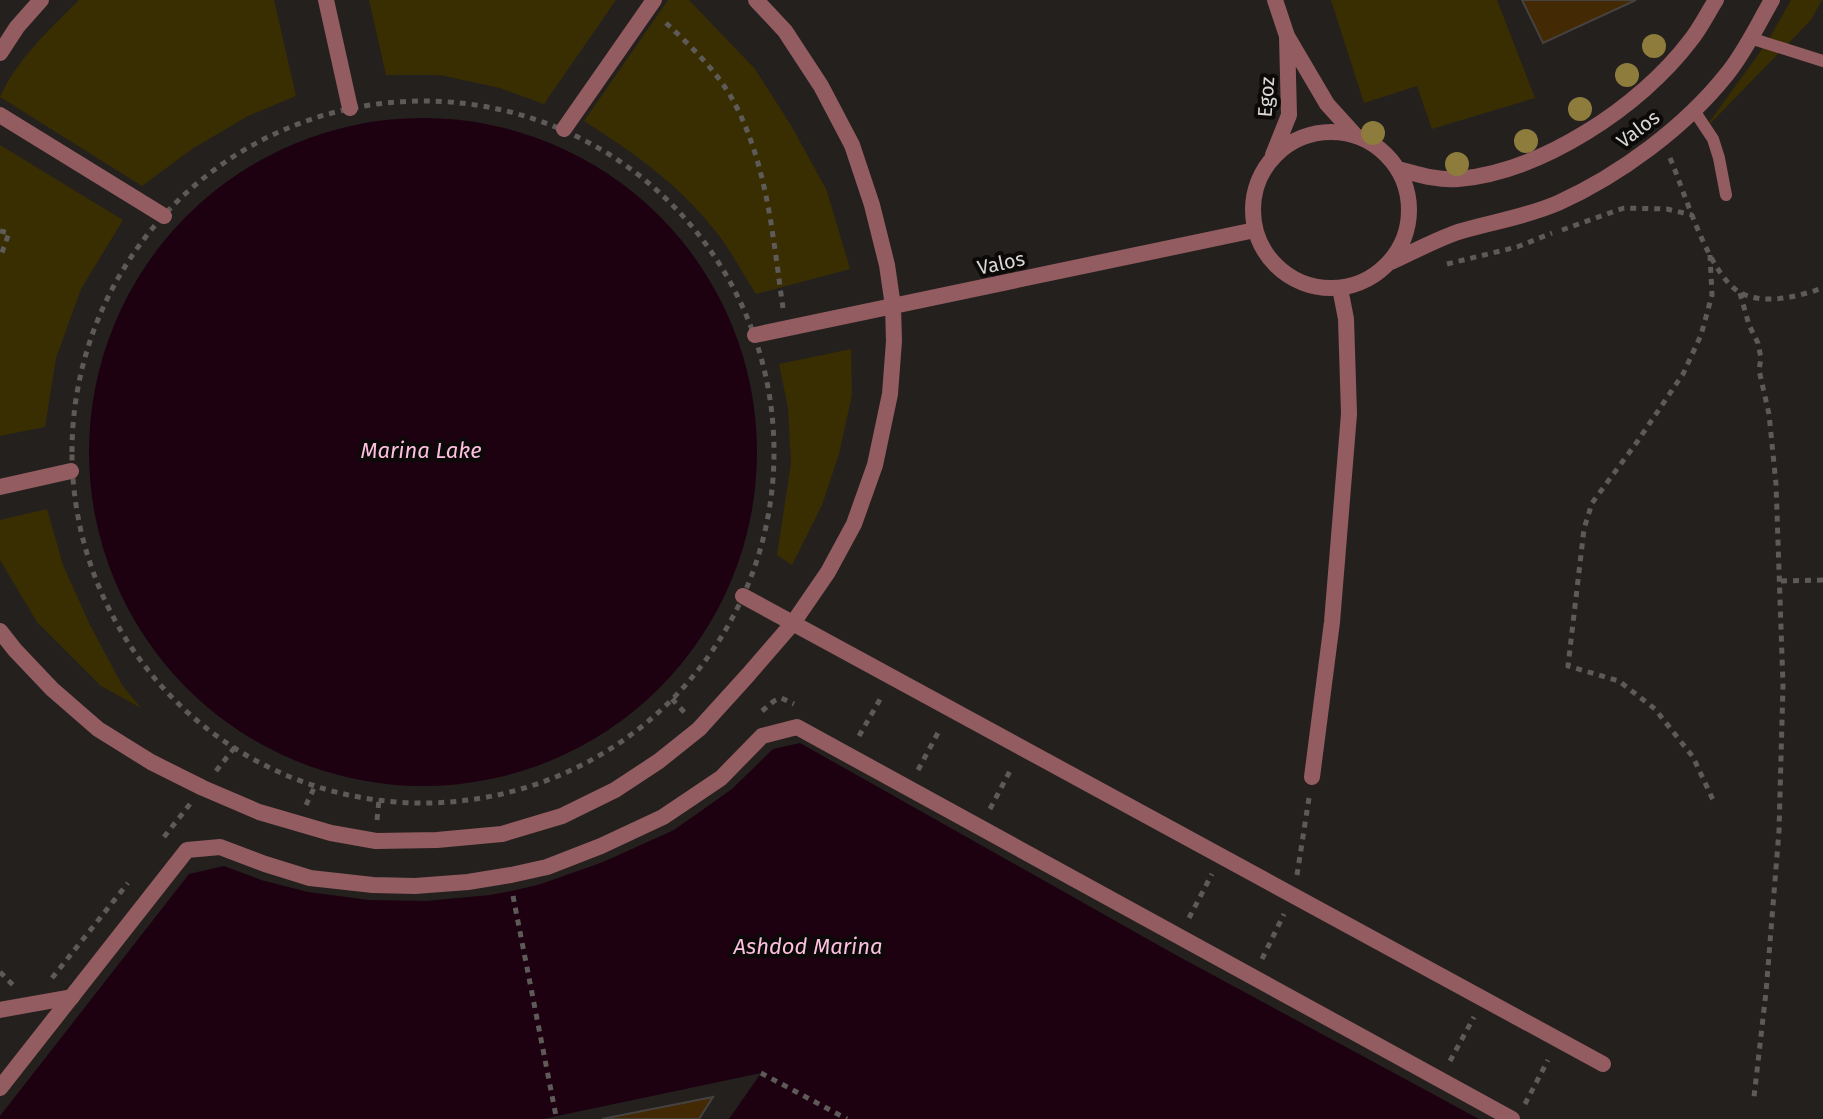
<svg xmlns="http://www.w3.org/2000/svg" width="1823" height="1119" font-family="'Fira Sans',sans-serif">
	<rect width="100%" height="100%" fill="#24201e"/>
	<path fill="#392e02" d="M79,0H274L296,96L248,116L192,149L142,186L0,97C17,59 50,29 79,0Z
		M369,0H616L544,104L500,88L440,75H386Z
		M668,0H689L755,69L792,127L827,191L850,269L756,294C742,272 729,247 712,227C677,183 631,151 584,121Z
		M1331,0H1497L1535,98L1432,129L1417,86L1364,103Z
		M1791,0H1822L1811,20L1702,132L1768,41Z
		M0,145L123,220L81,289L56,358L45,427L0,436Z
		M851,349L852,395L839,454L822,505L792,565L777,555L791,463L788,408L779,364Z
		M47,509L63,565L90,625L122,685L141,708L101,686L37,622L0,560V520Z"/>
	<path fill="#1d0111" d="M89 452a334 334 0 1 1 668 0a334 334 0 1 1-668 0Z
		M800,743L1174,954L1479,1119H0V1116L189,874L224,866L261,880L308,892L369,900L426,901L490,895L512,891L541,884L603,862L674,830L732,789L773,749Z"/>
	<path fill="#24201e" d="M761,1073L729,1119H543Z"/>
	<path fill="#442905" stroke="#45423f" stroke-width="2" d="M1522,0H1636L1543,43Z
		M713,1097L699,1119H602Z"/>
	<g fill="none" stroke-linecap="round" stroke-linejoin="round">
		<path stroke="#5d5a58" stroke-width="5" stroke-dasharray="6 6" stroke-linecap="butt" d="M666,23C692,47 720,74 736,106C768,169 773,239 783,308
			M72 452a351 351 0 1 1 702 0a351 351 0 1 1-702 0Z
			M1670,158C1685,192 1709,279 1743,294C1767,305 1799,296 1823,288
			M1562,230L1624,208L1667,209L1692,215
			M0,231L9,233L0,258
			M1710,255L1712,295L1701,335L1683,374L1637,442L1592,503L1584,529L1568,666L1619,681L1655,709L1693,757L1714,802
			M1447,264L1517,247L1552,233
			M1740,293L1749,325L1758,343L1761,358L1759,370L1769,414L1776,484L1783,685L1779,831L1766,992L1754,1097
			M1781,581L1823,580
			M672,699L685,713
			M762,711L774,701L781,698L794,704
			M859,736L882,696
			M918,770L940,729
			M216,771L235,747
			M306,805L315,786
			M990,809L1011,769
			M377,820L379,800
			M164,837L190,804
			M1297,875L1309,798
			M513,896L556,1116
			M1189,918L1212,874
			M1262,959L1284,914
			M0,972L14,986
			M52,978L128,883
			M1450,1061L1474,1017
			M761,1073L847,1119
			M1525,1104L1548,1060"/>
		<path stroke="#935c61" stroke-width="12" d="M1750,38L1823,61
			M1693,109L1713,139L1719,158L1726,195"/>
		<path stroke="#935c61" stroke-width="16" d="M326,0L350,108
			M0,53L17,27L41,0
			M0,115L164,216
			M564,129L654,0
			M755,335L1255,230
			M0,487L71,471
			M743,596L1603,1064
			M0,631L15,650L52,689L98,729L151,762L203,788L259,812L331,833L376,841L437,840L502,834L562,816L615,790L659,761L699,729L748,675L793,623L828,572L854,524L875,465L890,394L894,341L893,306L887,265L872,205L852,145L821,86L785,31L756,0
			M0,1088L187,850L220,847L265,864L310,878L373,885L415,886L468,882L511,875L547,867L601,846L663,817L721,778L762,736L797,727L1512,1119"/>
		<path stroke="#935c61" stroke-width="16" d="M1312,777L1332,622L1349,414L1346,319L1340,288
			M0,1010L72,997"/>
		<path stroke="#935c61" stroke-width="16" d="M1275,0L1287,36L1327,104L1356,136
			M1253 210a78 78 0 1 1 156 0a78 78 0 1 1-156 0Z
			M1273,155L1289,115L1287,37
			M1398,169C1417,174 1438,181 1458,179C1541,172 1640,107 1690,41C1700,29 1707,14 1716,0
			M1391,262C1413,252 1435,240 1458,232C1491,222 1526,217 1558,203C1620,175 1685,127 1727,74C1745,52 1758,24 1772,0"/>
	</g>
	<g fill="#8e7c3d">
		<circle cx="1654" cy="46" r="12"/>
		<circle cx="1627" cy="75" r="12"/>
		<circle cx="1580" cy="109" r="12"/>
		<circle cx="1373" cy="133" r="12"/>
		<circle cx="1526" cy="141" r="12"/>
		<circle cx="1457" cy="164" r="12"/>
	</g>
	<g text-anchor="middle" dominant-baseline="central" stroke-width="8" stroke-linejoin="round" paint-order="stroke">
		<g font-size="20" fill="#dad7d6" stroke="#0c0a09">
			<text transform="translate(1266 97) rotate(-86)">Egoz</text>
			<text transform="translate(1638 129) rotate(-37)">Valos</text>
			<text transform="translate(1001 263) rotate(-12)">Valos</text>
		</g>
		<g font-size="22" font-style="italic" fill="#fcbfde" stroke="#0c0a09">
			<text x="421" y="450">Marina Lake</text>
			<text x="808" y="946">Ashdod Marina</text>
		</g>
	</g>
</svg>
